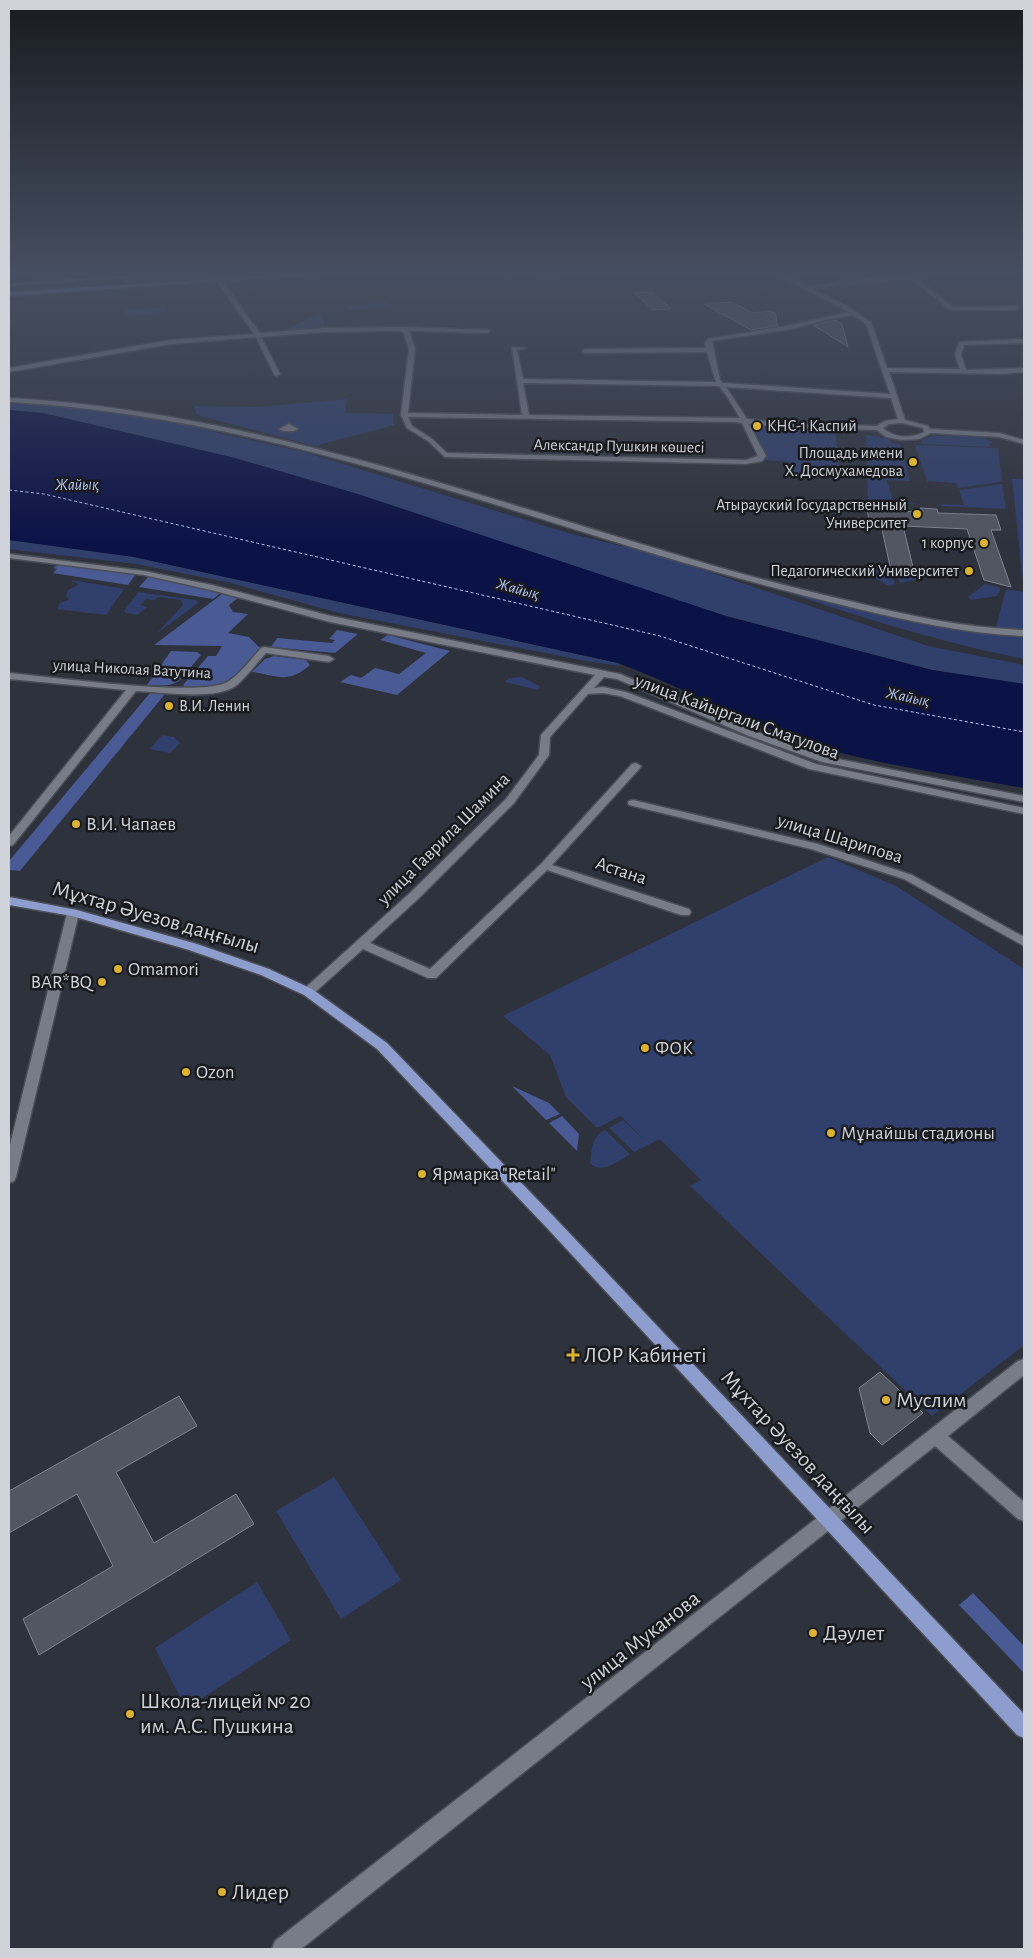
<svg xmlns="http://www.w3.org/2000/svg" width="1033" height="1958" font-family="'Alegreya Sans',sans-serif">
	<rect width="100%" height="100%" fill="#2e323c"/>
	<path fill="#313f6d" d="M540,272H559L567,277L539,280L536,277H519Z
		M387,302L391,307L349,311L346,306Z
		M166,307L167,312L126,315L125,310Z
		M321,312L325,328L283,331Z
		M347,399L345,413L393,414L394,425L315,446L197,415L194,406L255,407Z
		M9,402L58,404L145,416L304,452L568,533L662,556L928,646L1024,665V684L932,670L726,616L235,458L43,413L9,410Z
		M762,426L835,430L841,476L794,475L791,465H785L783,461L766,460L755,428H762Z
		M866,435L890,439L891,443L900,444L910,481L887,480L893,501L919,504L868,503Z
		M934,436H980L994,443H989L990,447L922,444L921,440Z
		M915,445L998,448L1002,482L958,488L955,483L927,481Z
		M1012,479H1024V630L996,627L1006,589L1024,592Z
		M1002,484L1006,509L941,506V504L964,505L959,490Z
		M9,540L134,557L618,663L620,666L591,662L339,613L227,582L136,564L9,549Z
		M867,567L889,569L895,584L889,586L866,573Z
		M894,569L913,570L923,575V578L900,583Z
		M72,580L124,589L106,615L57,609L60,603L69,600L66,596L68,590L78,585L77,583L72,582Z
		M762,584L885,613L1024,633V659C934,641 849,614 762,584Z
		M985,584L1001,588L997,596L971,600L968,597Z
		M138,592L196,600L198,603L156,634L183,605L181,600L158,597L154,600L146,599L140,605L147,607L137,615L126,613L124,611Z
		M522,677L541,687L537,690L505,682L509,678Z
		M162,735L174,737L180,743L170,753L150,749Z
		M828,857L896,886L1024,969V1345L932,1416L690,1186L701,1180L660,1139L634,1152L609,1128L623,1120L645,1141L621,1116L597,1128L566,1097L550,1055L503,1016Z
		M605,1130L630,1154C619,1161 601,1175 590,1163C592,1149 591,1137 605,1130Z
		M334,1477L401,1580L341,1619L276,1511Z
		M257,1582L291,1640L186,1709L155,1648Z"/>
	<path fill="#495a94" d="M196,275L197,280L123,285V280Z
		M59,564L136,574L128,585L53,573L57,569L53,568Z
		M149,576L222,592L213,599L139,587Z
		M222,594L238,598L229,605L233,612L248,614L228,633L249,637L260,648L230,681L222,685L185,688L183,685L208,656H216L222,646L154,645Z
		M337,630L358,634L335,653L271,647L277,638L332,643L335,640L329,639Z
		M388,635L450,651L397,695L340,682L351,675L361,678L375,668L399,674L426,653L380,640Z
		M171,651L197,652L201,655C179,680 183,688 147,685Z
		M274,656L306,660L310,665C288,684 278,676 252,672L265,659Z
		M150,693L165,694L20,871L9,870V861Z
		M512,1086L549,1103L560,1114L546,1120Z
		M562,1116L579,1134L577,1151L549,1123Z
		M973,1593L1024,1646V1673L959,1605Z"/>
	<path fill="#0b1246" d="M9,410L43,413L235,458L358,494L726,616L932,670L1024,684V788C963,777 901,768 841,753C763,733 693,691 618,663L134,557L9,540Z"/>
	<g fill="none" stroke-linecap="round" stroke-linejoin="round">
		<path stroke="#b5c7fb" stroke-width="1" stroke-dasharray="3 2.5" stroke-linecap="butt" d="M9,490L44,494L660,636L874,705L1024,732"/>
	</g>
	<path fill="#525661" stroke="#808490" d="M652,292L671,309L653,310L634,293Z
		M732,302L753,313L770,311L776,314L777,326L751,330L704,304Z
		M835,320L842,324L848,347L813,325Z
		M920,508L937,509L938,513L996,515L1001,530H991L1011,587L984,580L967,529L903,526L913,567L890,566L881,525L870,524L867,510L922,512Z
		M880,1372L923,1413L882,1445L870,1433L859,1388Z
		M179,1396L197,1426L116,1472L154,1543L236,1494L254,1524L39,1655L23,1619L113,1566L77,1494L9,1533V1491Z"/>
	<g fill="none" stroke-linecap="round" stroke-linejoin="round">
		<g stroke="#4b4e56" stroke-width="3">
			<path id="minor" d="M218,272L214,275L215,278L228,276V278L222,281L260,333L324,328L402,327L490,330L488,333L409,331L415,349L408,413L522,415L512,347L525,348L517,350L523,379L716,382L707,352L585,353L582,351L585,349L706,348L705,343L708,339L792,325L849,312L772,272H778L807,286L903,274L918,279L953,307L1015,306L1018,308L1015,310H950L914,281L903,278L812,289L847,306L871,322L887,368L960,369L955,354L959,342L1024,339V343L964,345L961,354L966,370L1024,368V372L1003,374L889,372L905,420L928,426L930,429L999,433L1024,440V444L999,437L931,433L919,439L902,440L886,437L877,430L780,427L749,424L766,456L762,461L746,464L445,457L428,441L407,428L401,415L409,349L404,333L401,331L324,332L261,337L280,374L277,376L274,374L256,337L171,344L9,372V368L171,340L254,334L217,281L210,279L209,273ZM853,315L866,324L890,394L723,383L720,380L712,341L792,329L829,319ZM523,383L719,386L728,398L740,418L529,415ZM726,387L891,398L898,419L885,421L877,426L780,423L747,419ZM408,417L736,422L742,423L758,456L746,460L447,453L432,439L412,426ZM902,423L923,428L924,432C911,439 894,438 883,428L889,424Z
				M9,398C233,410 448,486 661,550C725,570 789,587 854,602C910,616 966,628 1024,630V636C966,634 910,621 854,608C789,592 725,575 661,556C448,491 233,414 9,402Z
				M289,424L298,429C294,432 283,432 279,429Z
				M9,554L144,571L212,585L331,616L620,674L757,732L828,757L1024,796V802L822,762L749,736L617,679L604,677L594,688L603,687L626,692L816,764L1024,808V814L809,769L620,696L603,693L588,694L550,737L549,755L514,803L419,898L370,943L430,969L541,864L632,764L636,763L641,766L640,768L552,865L689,909L691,912L689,915H681L547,870L436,978H428L363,949L312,995H304L302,992L304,989L411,892L506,799L539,755L541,735L595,675L330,622L211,590L144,575L9,558Z
				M264,647L329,656L334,659L329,662L266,653C257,663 247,676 237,685C217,701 161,692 136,691L13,845L9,846V836L126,690L9,679V673C46,676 205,699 229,681C241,673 251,659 261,648Z
				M633,800L818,844L912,875L1024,937V946L904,879L811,849L629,805L628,803L629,801Z
				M73,909L79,913L16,1177L14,1181L9,1183V1149L67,913Z
				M1024,1359V1375L948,1436L1024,1502V1521L1018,1519L935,1446L301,1949H272L275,1941L1018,1361Z"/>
		</g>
		<g stroke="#4b4e56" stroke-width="3">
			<path id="major" d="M188,272H217L9,286L11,283Z
				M325,272H354L9,296V292Z
				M9,897L77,910L197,944L269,969L312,989L387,1043L557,1220L1024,1714V1738L1017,1735L547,1228L377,1049L304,995L261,975L189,950L72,916L9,905Z"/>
		</g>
		<use href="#minor" fill="#787c87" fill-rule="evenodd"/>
		<use href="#major" fill="#8d9dcd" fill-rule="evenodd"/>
	</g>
	<linearGradient id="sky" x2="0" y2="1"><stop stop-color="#191c21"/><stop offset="0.5" stop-color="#464f61"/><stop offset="1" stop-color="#464f61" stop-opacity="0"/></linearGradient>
	<rect width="1033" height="546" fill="url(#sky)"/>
	<g fill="#dbb233" stroke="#181a1e" stroke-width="2">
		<circle cx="757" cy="426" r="5"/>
		<circle cx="913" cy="462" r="5"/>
		<circle cx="917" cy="514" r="5"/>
		<circle cx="984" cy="543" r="5"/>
		<circle cx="969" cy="571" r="5"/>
		<circle cx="169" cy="706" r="5"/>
		<circle cx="76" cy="824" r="5"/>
		<circle cx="118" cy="969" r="5"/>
		<circle cx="102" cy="982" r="5"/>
		<circle cx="645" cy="1048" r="5"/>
		<circle cx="186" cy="1072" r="5"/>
		<circle cx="831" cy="1133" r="5"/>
		<circle cx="422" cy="1174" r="5"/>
		<path d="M570.5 1347.5h5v5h5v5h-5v5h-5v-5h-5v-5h5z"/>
		<circle cx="886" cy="1400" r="5"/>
		<circle cx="813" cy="1633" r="5"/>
		<circle cx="130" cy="1714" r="5"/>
		<circle cx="222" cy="1892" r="5"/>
	</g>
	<g text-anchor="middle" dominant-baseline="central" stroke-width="5" stroke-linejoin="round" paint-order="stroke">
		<g font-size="16" fill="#cfd2d8" stroke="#181a1e" text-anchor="end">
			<text x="767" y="426" text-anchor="start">КНС-1 Каспий</text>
			<text x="903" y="453">Площадь имени<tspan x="903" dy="18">Х. Досмухамедова</tspan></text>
			<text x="907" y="505">Атырауский Государственный<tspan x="907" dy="18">Университет</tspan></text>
			<text x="974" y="543">1 корпус</text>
			<text x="959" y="571">Педагогический Университет</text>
			<text x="179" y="706" text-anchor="start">В.И. Ленин</text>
		</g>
		<g font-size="16" fill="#cfd2d8" stroke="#181a1e">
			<text transform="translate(619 446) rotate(1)">Александр Пушкин көшесі</text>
			<text transform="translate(132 669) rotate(3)">улица Николая Ватутина</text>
		</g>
		<g font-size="16" font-style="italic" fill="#b5c7fb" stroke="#181a1e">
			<text x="77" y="485">Жайық</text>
			<text transform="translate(518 589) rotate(15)">Жайық</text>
			<text transform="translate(908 697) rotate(12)">Жайық</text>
		</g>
		<g font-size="19" fill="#cfd2d8" stroke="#181a1e">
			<text transform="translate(737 717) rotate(20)">улица Кайыргали Смагулова</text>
			<text transform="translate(444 839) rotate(-45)">улица Гаврила Шамина</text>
			<text transform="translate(840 839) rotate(17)">улица Шарипова</text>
			<text transform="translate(621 871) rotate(18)">Астана</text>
		</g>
		<g font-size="19" fill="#cfd2d8" stroke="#181a1e" text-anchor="start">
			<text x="86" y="824">В.И. Чапаев</text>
			<text x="128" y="969">Omamori</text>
			<text x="92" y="982" text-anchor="end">BAR*BQ</text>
			<text x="655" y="1048">ФОК</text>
			<text x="196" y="1072">Ozon</text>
			<text x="841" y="1133">Мұнайшы стадионы</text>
			<text x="432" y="1174">Ярмарка "Retail"</text>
		</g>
		<g font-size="22" fill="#cfd2d8" stroke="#181a1e">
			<text transform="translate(156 917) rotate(16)">Мұхтар Әуезов даңғылы</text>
			<text transform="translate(798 1452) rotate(47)">Мұхтар Әуезов даңғылы</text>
			<text transform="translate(640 1640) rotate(-38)">улица Муканова</text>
		</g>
		<g font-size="22" fill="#cfd2d8" stroke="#181a1e" text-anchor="start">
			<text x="584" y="1355">ЛОР Кабинетi</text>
			<text x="896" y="1400">Муслим</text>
			<text x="823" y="1633">Дәулет</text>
			<text x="140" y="1701">Школа-лицей № 20<tspan x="140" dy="25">им. А.С. Пушкина</tspan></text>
			<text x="232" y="1892">Лидер</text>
		</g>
	</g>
	<rect width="1033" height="1958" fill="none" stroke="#cfd2d8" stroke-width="20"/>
</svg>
